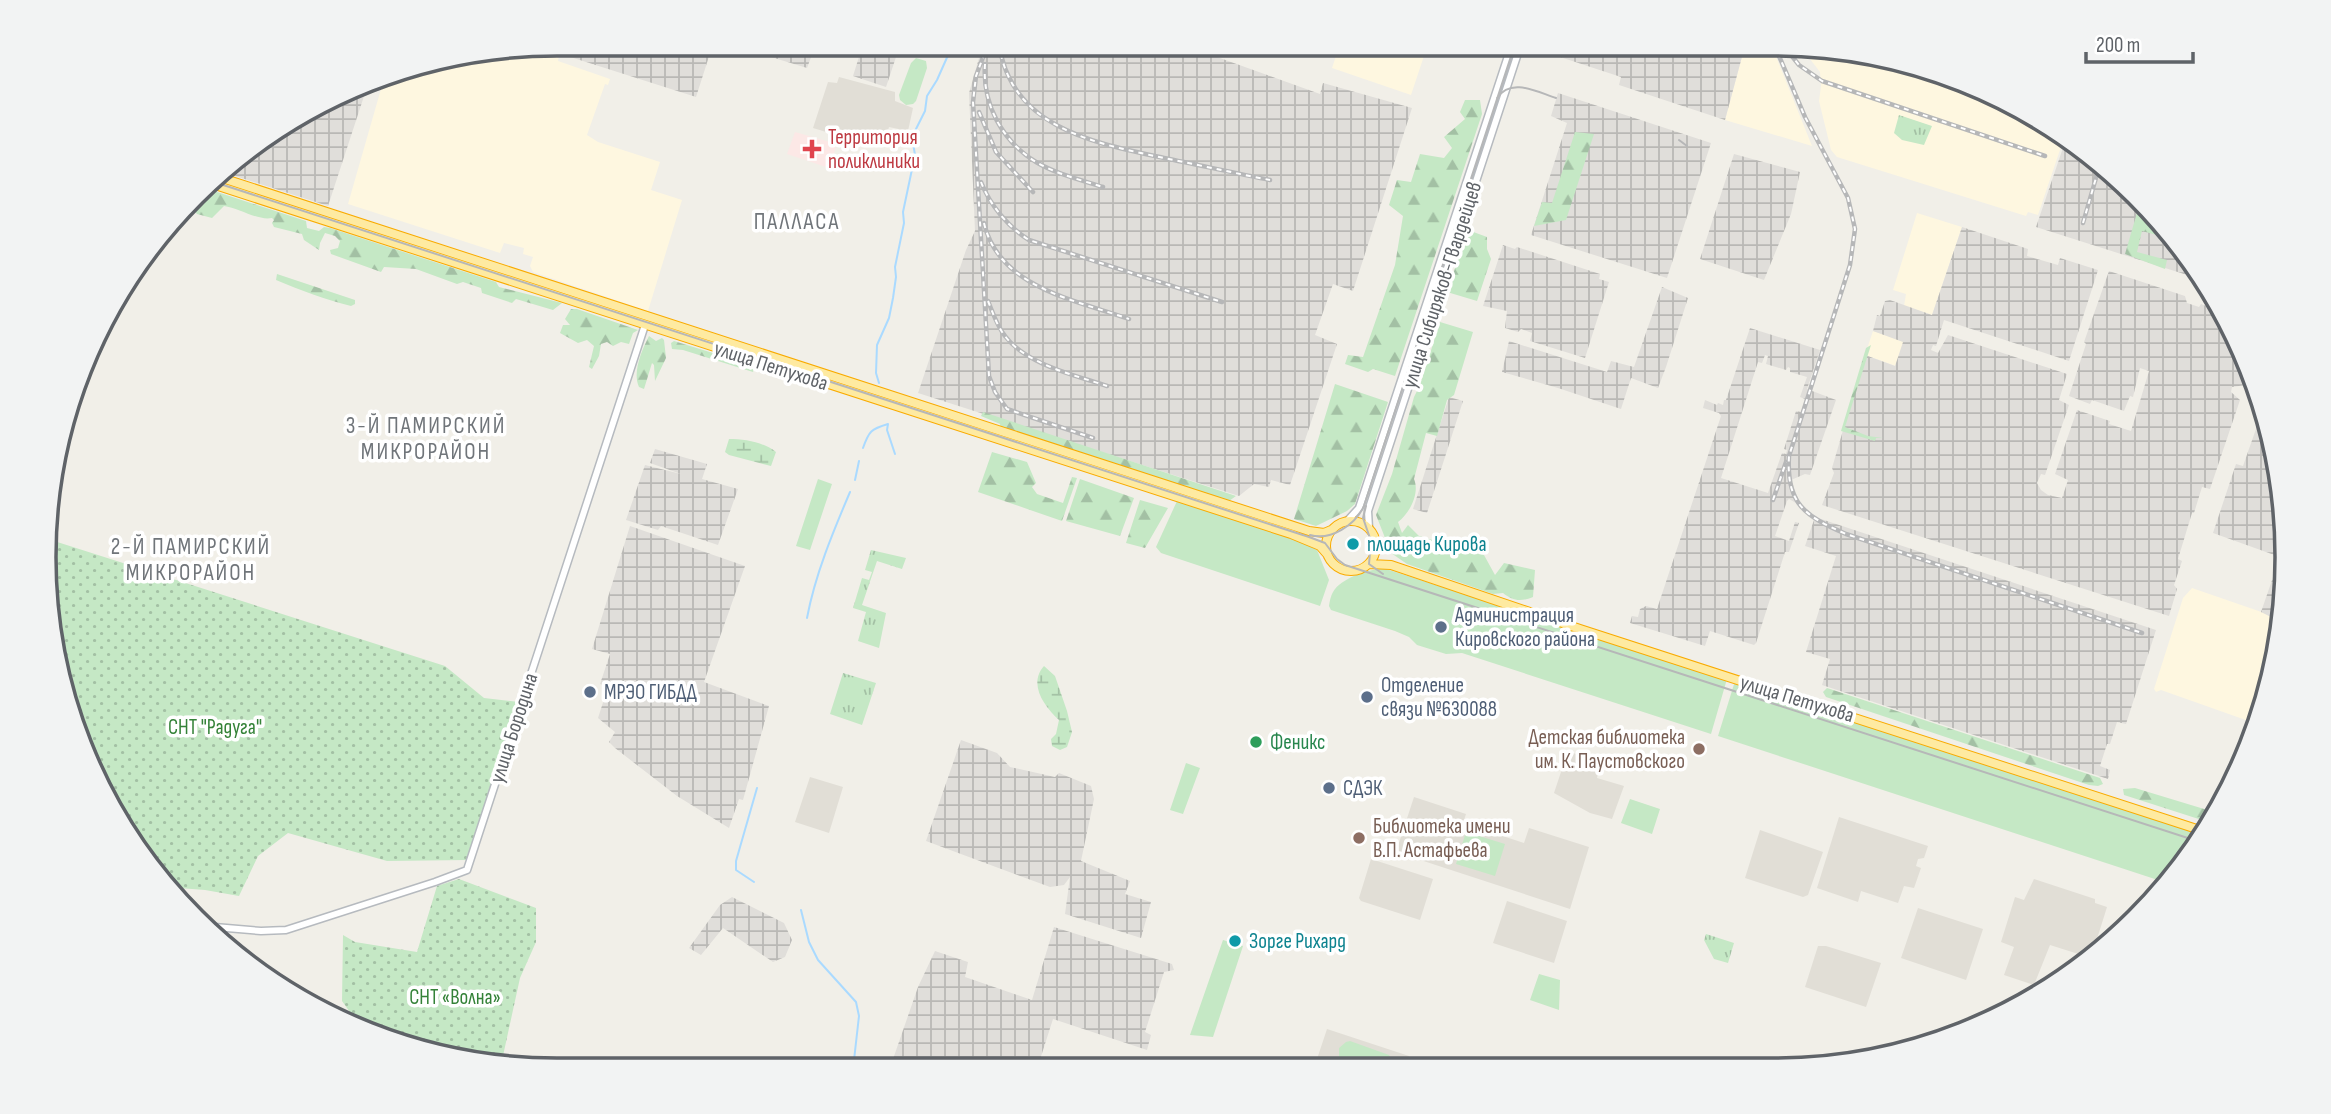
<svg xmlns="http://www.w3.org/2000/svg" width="2331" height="1114" font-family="'Sofia Sans Condensed',sans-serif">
	<defs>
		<pattern id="industrial-grid" width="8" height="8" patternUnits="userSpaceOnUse" patternTransform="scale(1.75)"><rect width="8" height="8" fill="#e0deda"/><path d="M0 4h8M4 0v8" fill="none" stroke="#b9b8b5"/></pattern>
		<pattern id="grass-tufts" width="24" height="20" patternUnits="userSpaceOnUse" patternTransform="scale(1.75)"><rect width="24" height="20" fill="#c5e8c5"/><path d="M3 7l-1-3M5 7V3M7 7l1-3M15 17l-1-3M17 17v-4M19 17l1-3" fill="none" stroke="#a3c0a4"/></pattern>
		<pattern id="forest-firs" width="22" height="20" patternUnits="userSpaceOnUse" patternTransform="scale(1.75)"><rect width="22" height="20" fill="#c5e8c5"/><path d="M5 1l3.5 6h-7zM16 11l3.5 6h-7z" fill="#a3c0a4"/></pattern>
		<pattern id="wetland-marsh" width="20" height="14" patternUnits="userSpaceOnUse" patternTransform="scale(1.75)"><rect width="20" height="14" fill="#c5e8c5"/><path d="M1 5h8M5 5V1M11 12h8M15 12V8" fill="none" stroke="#a3c0a4"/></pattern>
		<pattern id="garden-dots" width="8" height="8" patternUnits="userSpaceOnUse" patternTransform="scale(1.75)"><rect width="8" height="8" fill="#c5e8c5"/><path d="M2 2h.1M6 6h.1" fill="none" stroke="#a3c0a4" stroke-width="1.8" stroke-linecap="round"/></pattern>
	</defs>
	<rect width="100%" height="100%" fill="#f1efe8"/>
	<path fill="#fef7e0" d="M1340,44H1428L1411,95L1332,68Z
		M1739,44H1771L1812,146L1725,120L1743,53Z
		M1800,46L1875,54L1971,83L2059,130L2065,135L2038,215L2028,212L2026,216L1837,157L1831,150L1819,101L1821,86L1820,72Z
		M537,47L559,55L558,61L610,79L608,85L605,84L587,135L598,142L660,162L651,190L682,200L648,311L533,272L530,266L533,257L523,254L524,248L504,243L500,253L348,204L385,75L392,71Z
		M1917,213L1962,227L1932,315L1904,306L1906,294L1893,290Z
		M1873,331L1904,341L1896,366L1865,355Z
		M2192,588L2273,616V619L2281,622L2277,658L2257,724L2161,690L2156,692L2154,689L2183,598Z"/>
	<path fill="url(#industrial-grid)" fill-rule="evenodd" d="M557,44H713L696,97L539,47Z
		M757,44H816L807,68L755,52Z
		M863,44L900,45L886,87L853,76Z
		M983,44H1181L1320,94L1323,83L1412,108L1353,291L1333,284L1315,335L1337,344L1290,485L1271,480L1269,487L1254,484L1239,496L918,393L966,250L975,231L969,93Z
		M1551,44H1739L1743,53L1725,120L1619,85L1621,77L1557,56Z
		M368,84L328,206L223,172L244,150Z
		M1558,93L1711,143L1667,278L1531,235L1567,123L1551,116Z
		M2067,136L2137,194L2206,281L2036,227Z
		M1734,154L1800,172L1791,214L1764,280L1700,259Z
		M1962,227L2028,249L2027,256L2058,265L2060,258L2098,270L2069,361L1944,320L1936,346L1933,345L1931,350L1938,353L1948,335L2067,374L2059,400L2069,405L2045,475L2041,474L2037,483L2041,490L2048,495L2062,498L2068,480L2055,474L2077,410L2110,421L2109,424L2131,431L2149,371L2140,368L2133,397L2130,396L2124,411L2092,400L2090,404L2069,396L2086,344L2084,342L2109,271L2185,296L2187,303L2199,307L2201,304L2222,312L2248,361L2250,368L2246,385L2232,387L2231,392L2240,400L2210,489L2202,487L2194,513H2192L2178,559L2182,561L2174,585L2177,589L2169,616L1822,505L1834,473L1832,468L1865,355L1895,366L1903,342L1873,331L1877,315L1880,316L1885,301L1890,300L1932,315Z
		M1503,245L1515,249L1517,247L1600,274L1599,279L1609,282L1585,358L1530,341L1532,333L1521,329L1518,332L1505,328L1507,311L1483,306Z
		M1662,287L1688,298L1666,367L1658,388L1631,378L1621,409L1558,388L1502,372L1509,341L1607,372L1611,361L1634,367Z
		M1750,328L1820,350L1807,389L1836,400L1810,475L1805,474L1791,480L1799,501L1796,503L1789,499L1787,501L1775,536L1789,541L1795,522L1799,523L1789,552H1785L1756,643L1754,645L1710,631L1705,646L1630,623L1632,616L1638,617L1640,609L1646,606L1657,609L1721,416L1719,413L1703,408L1705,400L1717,405L1718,403L1723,405L1724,400H1726ZM1765,355L1768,356L1766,364L1786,370L1788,367L1790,368V372L1807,377L1800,397L1805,399L1801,412L1796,411L1784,449L1787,450L1786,454L1782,453L1768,493L1721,478L1758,362L1762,363Z
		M1449,397L1463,401L1427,513L1413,509Z
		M2263,409L2277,457L2287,557L2281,622L2261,612L2280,557L2213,533L2236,464L2243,466Z
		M655,449L707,464L702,479L738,489L718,545L661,526L658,530L626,520L645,465L681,474L650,463Z
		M1815,517L2156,630L2126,724L2117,722L2110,744H2107L2100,766L2110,770L2108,779L1822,685L1830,659L1806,652L1836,556L1805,546Z
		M630,526L745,566L704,682L769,706L743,800L739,799L729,828L677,796L615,748L609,742L615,732L598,718L608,687L600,684L610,654L592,649Z
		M961,740L997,753L1010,767L1055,777L1059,773L1091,786L1094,799L1081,861L1130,881L1125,894L1151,902L1141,938L1065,914L1070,877L1064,885L1050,887L926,841Z
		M732,897L784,923L792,940L785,957L773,962L723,928L701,955L689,948L720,905Z
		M1054,927L1172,964L1174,970L1164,972L1145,1032L1151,1035L1147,1050L1053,1019L1037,1069H913L892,1062L918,987L935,951L968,962L965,977L1032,1000Z"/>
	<path fill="#e1ded6" d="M839,77L895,92V101L913,108L908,131L889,127L887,134L881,132L859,142L813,128L828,82L837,83Z
		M1568,751L1600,763L1597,778L1624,786L1612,819L1590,813L1554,793Z
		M810,777L843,787L829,833L795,822Z
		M1414,797L1466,814L1463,823L1524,843L1529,828L1589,847L1570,909L1396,852Z
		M1839,817L1928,846L1924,858L1918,859L1916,866L1921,868L1914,888L1904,886L1898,903L1861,891L1858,902L1817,888Z
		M1760,830L1823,852L1808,895L1803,897L1745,878Z
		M1371,859L1433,879L1420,920L1361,901L1359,898Z
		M2034,879L2095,899V903L2107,907L2091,958L2050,945L2034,985L2004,975L2014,947L2001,942L2015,897L2024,900Z
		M1507,901L1567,921L1554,963L1493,943Z
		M1918,908L1983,929L1966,980L1901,958Z
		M1818,946H1826L1881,963L1866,1007L1805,987Z
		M1327,1029L1409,1056L1405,1067L1314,1068Z"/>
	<path fill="#fce8e6" d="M795,132L837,144L829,168L787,154Z"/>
	<path fill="url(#grass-tufts)" d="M1899,115L1932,126L1924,145L1902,140L1894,133Z
		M871,550L906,558L902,569L877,561L862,605L886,613L879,648L858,641L866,612L853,608L862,578L869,580L872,572L865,570Z
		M843,673L876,683L862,725L830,714Z
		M1706,934L1734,943L1728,963L1714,959L1704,940Z"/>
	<path fill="url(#forest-firs)" d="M1465,100H1480L1482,114L1395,376L1373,369L1368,372L1345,364L1348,355L1363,357L1395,265L1403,216L1389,205L1397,180L1411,182L1420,154L1444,158L1452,148L1444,137L1465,119L1460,112Z
		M1575,132L1594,134L1566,220L1534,226L1542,202L1552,203Z
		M208,189L306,221L307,228L319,231L324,227L330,228L496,282L499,287L562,303L553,310L516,299L512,303L482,293L481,288L463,282L457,284L416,269L384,267L381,272L331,254L330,250L338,248L340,241L335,236L325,233L320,243L319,250L304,240L302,234L274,227L272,223L274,220L272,218C258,221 239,208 224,206L212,218L197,214L191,207Z
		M2141,199L2175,240L2142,231L2137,252L2167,260L2165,269L2125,254Z
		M1468,230L1487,237V249L1491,259L1477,301L1447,292Z
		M277,274L355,300V304L351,306C326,300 300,290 276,280Z
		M571,309H577L638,330L633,333L629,344L621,342L613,346L607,342L601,344L599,356L592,369L589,367L594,346L587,340L578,343L560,333L563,325H570L565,319Z
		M1440,322L1473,332L1454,395L1447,400L1437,436L1426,433L1414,479C1420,493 1410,513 1398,522L1402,533L1408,525L1419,536L1484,555L1495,575L1504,563L1535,570L1533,597C1520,602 1513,601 1503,593L1493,594L1407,564L1391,553L1376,515L1392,474L1414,397L1420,385Z
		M649,336L656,341L662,338L664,340L666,358L655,381L654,365L652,363L644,389L639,387C632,372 642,350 649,336Z
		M674,341L755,366L753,372L683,350L672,349L671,343Z
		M1871,345L1845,427L1868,436L1883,438H1876L1875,441L1841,431L1866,348Z
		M1335,384L1388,402L1355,504L1347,511L1316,526L1294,519Z
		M983,412L1236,496L1229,501L1001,429L1000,424L981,416Z
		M992,452L1027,462L1036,483L1032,487L1037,494L1063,503L1072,477L1077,478L1062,521L978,492Z
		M1080,479L1134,498L1120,536L1066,521Z
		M1140,500L1168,508L1145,548L1126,543Z
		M1827,688L2100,778L2103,784L2098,786L2089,785L1826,697L1823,692Z
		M2135,788L2214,812L2208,822L2124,795L2123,789Z"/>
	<path fill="url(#wetland-marsh)" d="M729,439C745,439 763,442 776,452L771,466L729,455L725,452Z
		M1044,666L1055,676L1067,711L1072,732L1067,747L1060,750L1052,746L1051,739L1056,734L1059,720C1044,706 1028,684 1044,666Z"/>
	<path fill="#c5e8c5" d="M916,58L926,61L927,68L916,101L913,104L906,105L900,100L899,95L911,63Z
		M818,479L832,484L810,550L796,546Z
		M1177,501L1301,542L1317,550L1329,580L1320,606L1161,553L1156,547Z
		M1383,568L1727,679L1711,734L1462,653L1446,654L1417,645L1409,637L1395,631L1331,610L1329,606C1330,600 1331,594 1335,589C1345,577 1368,570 1383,568Z
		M1735,681L2202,834L2181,870L2167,883L1718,736Z
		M1186,763L1200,768L1183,814L1170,810Z
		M1630,799L1660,809L1652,834L1621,823Z
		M1466,832L1505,844L1495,876L1456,864Z
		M1223,940L1243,946L1213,1037L1190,1035Z
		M1539,974L1560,980L1559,1010L1530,1000Z
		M1350,1041L1389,1055L1393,1061V1067C1374,1067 1355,1070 1339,1058V1048L1346,1042Z"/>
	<path fill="url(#garden-dots)" d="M51,540L445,666L484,698L519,702L467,860L387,861L288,833L258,856L239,896L205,890L166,887L150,869L97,784L48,624Z
		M459,879L536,908V942L520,978L501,1065L456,1060L360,1031L352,1026L357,1022L342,1001L343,935L355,942L417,952L437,886Z"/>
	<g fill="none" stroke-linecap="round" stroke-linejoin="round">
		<path stroke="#aadaff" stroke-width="2" d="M879,383L876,373L877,345L889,318L893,298L896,277L895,267L904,223L903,212L915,155L912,137L925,111L927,96L937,80L953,44
			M863,448C869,431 871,429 888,424L887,430L895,454
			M855,480L859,461
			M807,618C815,575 833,532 850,492
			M754,882L736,870V861L757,788
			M801,910L809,942L818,960L856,1002L859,1016L853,1069"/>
		<g stroke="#b6babf" stroke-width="9">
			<path id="secondary" d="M1348,520L1359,508L1512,44
				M1369,528L1368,511L1521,44
				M203,926L261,931L286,930L435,882L467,870L645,325"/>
		</g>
		<g stroke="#f9ab00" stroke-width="10">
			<path id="trunk" d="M219,177L1309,531L1324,533L1331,530
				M212,184L1291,534L1320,546L1327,554
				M1326 546a25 25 0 1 1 50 0a25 25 0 1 1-50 0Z
				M1369,564L1391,565L1580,629L2203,831"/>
		</g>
		<use href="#secondary" stroke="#fff" stroke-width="6"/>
		<use href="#trunk" stroke="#feeaa1" stroke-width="8"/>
		<path stroke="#b6b7b8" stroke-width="2" d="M1497,98C1511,77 1537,92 1556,98
			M1679,140L1687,146
			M214,182L1309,537L1325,543L1337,559L1345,565L2197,841
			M1366,506L1363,518L1371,541L1369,564L1383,574
			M1310,535C1331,541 1355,525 1364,506L1515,44"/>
		<g stroke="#b6b7b8" stroke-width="4.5">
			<path id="rail" d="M988,44L976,76L973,102L989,376L995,392L1007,409L1093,438
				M999,44C1011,128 1094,143 1164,158C1199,165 1234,173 1270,180
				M1774,44L1805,117L1848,198L1855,229L1850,265L1789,456C1786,504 1805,516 1846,534L2142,633
				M1783,45L1799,65L1822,81L2045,156
				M985,64C982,104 1002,141 1036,162C1056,174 1081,180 1103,187
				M979,112L996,152L1033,192
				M981,182C990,205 1008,227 1029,240L1222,302
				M984,223C999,288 1076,300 1129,319
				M2083,223L2100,164
				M988,301C993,313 997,326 1005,336C1027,365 1075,375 1107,386
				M1773,500L1786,462"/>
		</g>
		<use href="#rail" stroke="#fff" stroke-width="2" stroke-dasharray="5" stroke-linecap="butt"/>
	</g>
	<path fill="#e0444e" stroke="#fff" stroke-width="2.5" d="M808.5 138.5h7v7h7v7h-7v7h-7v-7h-7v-7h7z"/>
	<g fill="#0f9aa8" stroke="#fff" stroke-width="2.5">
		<circle cx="1353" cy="544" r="7"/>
		<circle cx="1235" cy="941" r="7"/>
	</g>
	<g fill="#5c6f8a" stroke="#fff" stroke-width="2.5">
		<circle cx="1441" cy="627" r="7"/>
		<circle cx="590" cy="692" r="7"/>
		<circle cx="1367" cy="697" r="7"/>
		<circle cx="1329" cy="788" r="7"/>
	</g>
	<circle fill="#2e9e5b" stroke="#fff" stroke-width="2.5" cx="1256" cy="742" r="7"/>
	<g fill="#8d6e63" stroke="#fff" stroke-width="2.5">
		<circle cx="1699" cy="749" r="7"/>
		<circle cx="1359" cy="838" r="7"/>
	</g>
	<g text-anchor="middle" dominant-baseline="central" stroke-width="7" stroke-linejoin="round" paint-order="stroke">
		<g font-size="21" fill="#be3a42" stroke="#fff" text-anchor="start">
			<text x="828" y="137">Территория<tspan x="828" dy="24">поликлиники</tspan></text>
		</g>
		<g font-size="21" fill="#5f6368" stroke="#fff">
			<text transform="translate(1442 285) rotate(-72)">улица Сибиряков-Гвардейцев</text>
			<text transform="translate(771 366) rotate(18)">улица Петухова</text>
			<text transform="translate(1797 699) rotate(17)">улица Петухова</text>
			<text transform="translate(514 728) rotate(-72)">улица Бородина</text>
		</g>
		<g font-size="21" fill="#0d838f" stroke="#fff" text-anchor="start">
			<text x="1367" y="544">площадь Кирова</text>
			<text x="1249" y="941">Зорге Рихард</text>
		</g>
		<g font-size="21" fill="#4e5e75" stroke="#fff" text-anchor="start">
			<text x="1455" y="615">Администрация<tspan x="1455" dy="24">Кировского района</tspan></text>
			<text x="1381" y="685">Отделение<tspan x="1381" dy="24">связи №630088</tspan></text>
			<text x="604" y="692">МРЭО ГИБДД</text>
			<text x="1343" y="788">СДЭК</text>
		</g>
		<g font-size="21" fill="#348238" stroke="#fff">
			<text x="215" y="727">СНТ "Радуга"</text>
			<text x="455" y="997">СНТ «Волна»</text>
		</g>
		<g font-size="21" fill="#785e54" stroke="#fff" text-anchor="end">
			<text x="1685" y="737">Детская библиотека<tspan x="1685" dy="24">им. К. Паустовского</tspan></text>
			<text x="1373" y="826" text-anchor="start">Библиотека имени<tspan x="1373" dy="24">В.П. Астафьева</tspan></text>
		</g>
		<g font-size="21" fill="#27864d" stroke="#fff" text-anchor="start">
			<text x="1270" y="742">Феникс</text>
		</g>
		<g font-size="23" letter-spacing="2" fill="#70757a" stroke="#fff">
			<text x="797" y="222">ПАЛЛАСА</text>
			<text x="426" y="426">3-Й ПАМИРСКИЙ<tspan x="426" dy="26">МИКРОРАЙОН</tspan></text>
			<text x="191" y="547">2-Й ПАМИРСКИЙ<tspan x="191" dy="26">МИКРОРАЙОН</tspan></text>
		</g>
	</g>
	<path d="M0 0H2331V1114H0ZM557 56H1774A501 501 0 0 1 2275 557V557A501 501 0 0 1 1774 1058H557A501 501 0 0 1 56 557V557A501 501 0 0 1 557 56Z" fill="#f2f3f3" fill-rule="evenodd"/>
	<path fill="none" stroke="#5f6368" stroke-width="3.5" d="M557 56H1774A501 501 0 0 1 2275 557V557A501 501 0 0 1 1774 1058H557A501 501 0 0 1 56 557V557A501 501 0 0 1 557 56Z"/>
	<path d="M2086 52v10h107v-10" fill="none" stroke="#5f6368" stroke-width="3.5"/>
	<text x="2096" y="52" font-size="21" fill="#5f6368" stroke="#ffffff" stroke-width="5" paint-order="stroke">200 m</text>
</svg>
